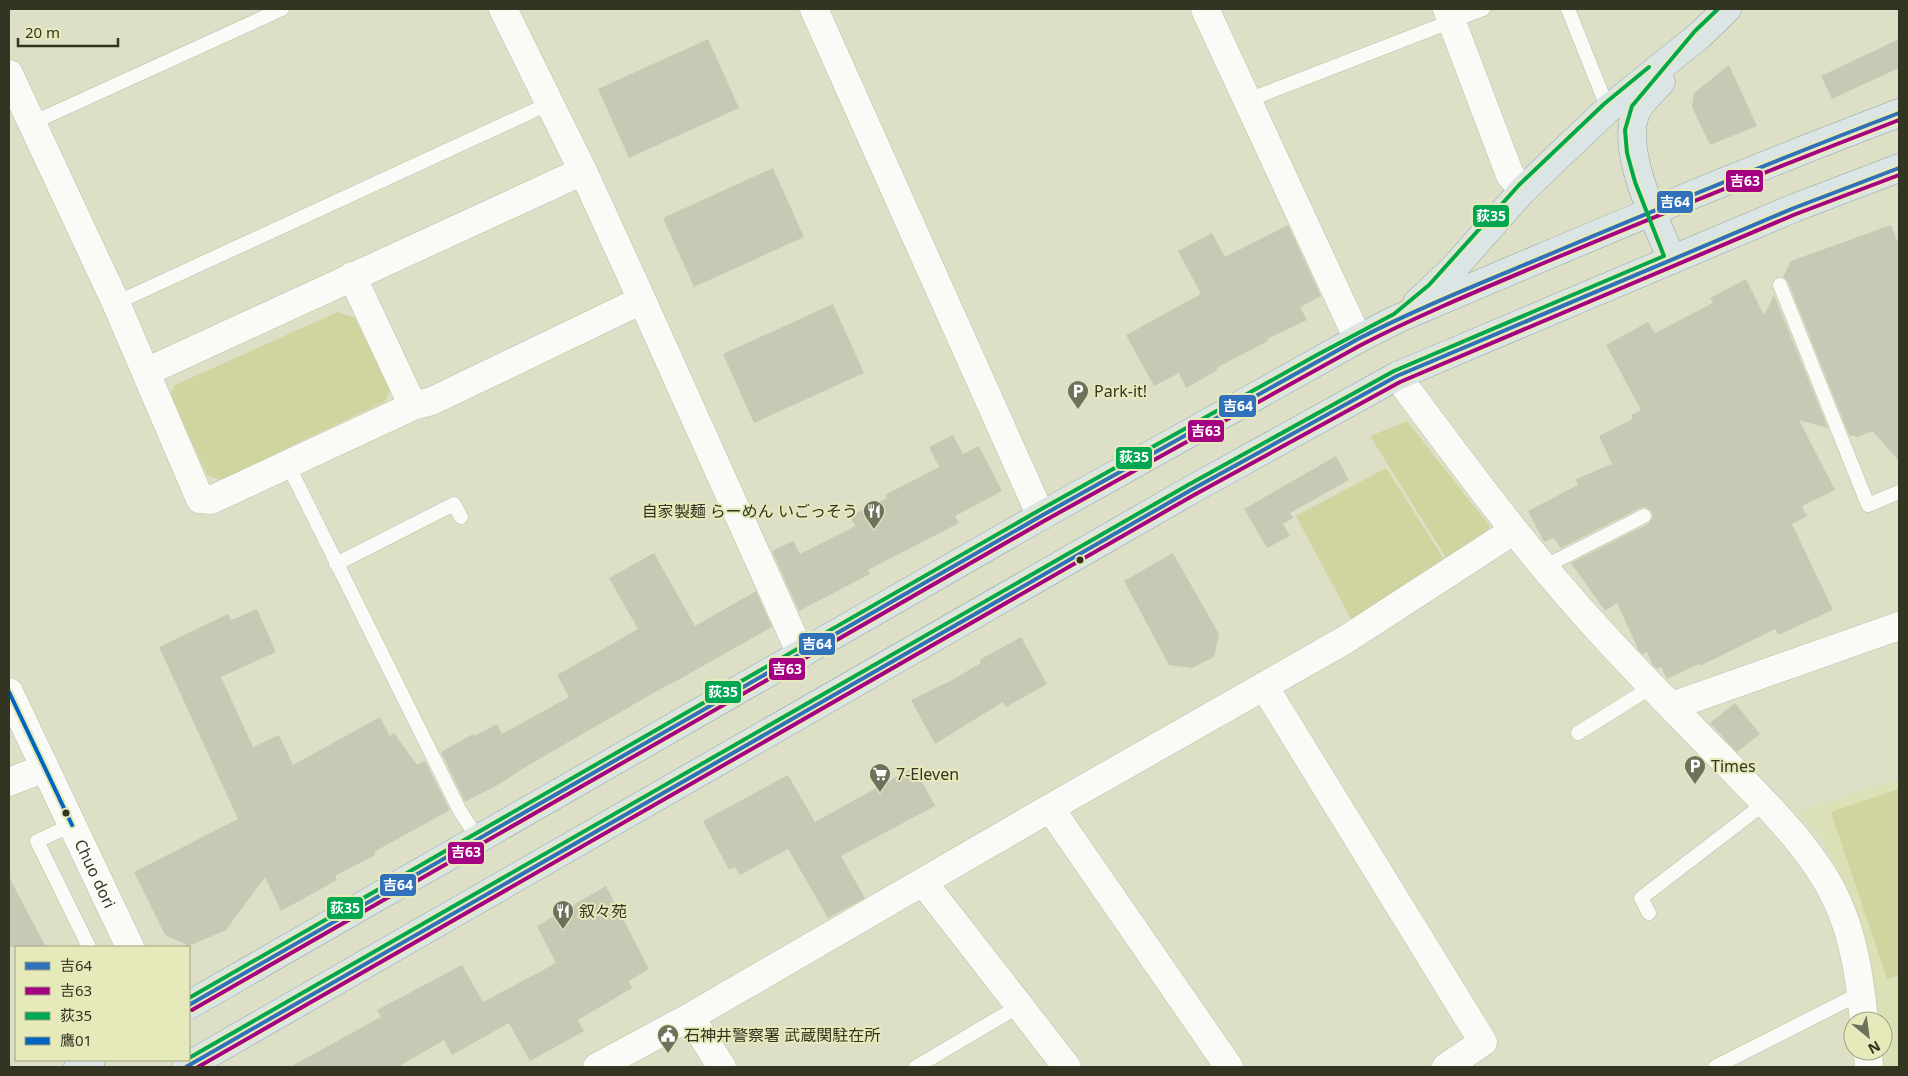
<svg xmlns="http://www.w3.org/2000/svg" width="1908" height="1076" font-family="'Noto Sans','Noto Sans JP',sans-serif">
	<rect width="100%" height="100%" fill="#dde0c6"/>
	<path fill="#dce0b7" d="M1899,779V1067H1881L1880,1051H1883V1021H1878L1876,992L1858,913L1822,838L1797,813Z"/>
	<path fill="#d0d49e" d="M338,312L355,318L390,391L384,402L285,449L283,456L226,482L207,475L170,395L175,385Z
		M1407,421L1489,525L1488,533L1447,559L1370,436Z
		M1386,468L1445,561L1352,621L1296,516Z
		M1899,789V975L1887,979L1831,812Z"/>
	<path fill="#c8c9b5" d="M708,39L739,108L629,158L598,89Z
		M1899,39V68L1832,99L1821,76Z
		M1729,65L1757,126L1710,145L1692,107L1694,93Z
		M773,168L804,237L694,287L663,218Z
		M1288,225L1321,296L1300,307L1307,320L1267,339L1268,341L1218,367L1216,371L1186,388L1179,373L1154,386L1126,335L1201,294L1178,251L1212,233L1225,257Z
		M1891,225L1899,245V461L1872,431L1857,437L1849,435L1788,282L1783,277L1791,261Z
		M1746,279L1764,315L1774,295L1828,428L1799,420L1835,490L1802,506L1807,516L1792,524L1833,610L1778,635L1775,629L1700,666L1699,664L1667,679L1661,667L1657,669L1652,664L1647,652L1642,654L1639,651L1617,603L1605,611L1571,563L1648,524L1653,517L1652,512L1645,507L1640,508L1561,548L1554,538L1544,542L1528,511L1578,485L1576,479L1612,464L1599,436L1633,419L1631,415L1641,410L1606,345L1648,322L1655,333L1713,303L1710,298Z
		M833,304L864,373L754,423L723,354Z
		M953,435L963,454L979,446L1002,491L955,516L959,523L868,570L870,574L799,611L772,551L793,541L800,554L855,526L850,516L887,498L885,495L939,467L929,447Z
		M1336,456L1349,480L1290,513L1293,518L1283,524L1290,536L1267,548L1244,509Z
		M654,553L695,626L756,591L772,627L669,685V684L522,769L501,783L465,802L441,752L473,734L475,736L497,724L502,734L569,697L557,675L638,629L609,578Z
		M1173,553L1219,634L1214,657L1192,668L1169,665L1124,581Z
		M257,609L276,652L221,677L253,747L279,735L293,765L380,717L390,736L394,733L417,765L425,761L450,810L374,852L375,855L335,876L337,880L281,911L265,877L226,930L189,946L165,935L134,872L238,819L159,647L228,614L231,620Z
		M1021,637L1047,684L1006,707L1003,702L935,744L911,700L952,680L981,663L979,660Z
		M1735,703L1760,734L1737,752L1710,723Z
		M914,767L935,806L841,856L865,898L828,918L788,849L740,875L735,867L729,870L703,821L788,775L815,822Z
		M9,877L46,947H9Z
		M606,886L649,969L629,981L632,988L578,1020L584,1031L530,1061L509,1023L452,1055L444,1040L398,1067H290L381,1017L377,1010L462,965L483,1002L556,963L537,926Z"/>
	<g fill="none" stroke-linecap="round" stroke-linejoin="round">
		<g stroke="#bdbeaa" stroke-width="15">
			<path id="lane" d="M1568,9L1608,109
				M1248,100L1483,9
				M32,123L282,9
				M1780,285L1868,505L1899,492
				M116,303L548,104
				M288,465L460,811L479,840
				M336,564L454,504L461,517
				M1544,567L1644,516
				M1578,733L1653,686
				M72,825L37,841L89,947
				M1649,913L1641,898L1765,803
				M916,1067L1019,1006
				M1715,1067L1861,993"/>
		</g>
		<g stroke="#bdbeaa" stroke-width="29">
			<path id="street" d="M503,9L583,171L642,300L801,654
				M814,9L1041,516
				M1205,9L1358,339
				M1447,9L1510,175L1523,190
				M9,74L116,303L200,499L211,500L413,406L432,401L642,300
				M352,276L413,406
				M146,372L583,171
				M1397,376C1461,462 1524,548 1597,628C1643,679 1693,728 1741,778C1774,812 1816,855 1836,899C1854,936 1860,980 1864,1021
				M1264,686L1483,1042L1446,1067
				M1672,706L1899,626
				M9,782L45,768
				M1050,808L1229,1067
				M923,882L1067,1067
				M690,1017L722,1067
				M1868,1051L1869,1067
				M597,1067L690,1017L1050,808L1345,640L1513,531"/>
		</g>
		<g stroke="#bdbeaa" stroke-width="29">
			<g id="secondary">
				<path id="s1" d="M9,692L130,947"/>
			</g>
		</g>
		<g stroke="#92a59e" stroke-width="29">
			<path id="primary" d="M1661,82C1653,91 1641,101 1636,112C1620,150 1656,222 1672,259
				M1417,303L1453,269L1523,190L1608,109L1700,35L1727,9
				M189,1005L1041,516L1358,339L1397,319C1564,248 1730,177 1899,113
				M78,1067L91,1060
				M186,1067L1191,490L1397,376L1794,208L1899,168"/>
		</g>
		<use href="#lane" stroke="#fafaf6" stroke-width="14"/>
		<use href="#street" stroke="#fafaf6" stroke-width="28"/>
		<use href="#secondary" stroke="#fafaf6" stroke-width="28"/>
		<use href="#primary" stroke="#dbe5e5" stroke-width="28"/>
		<g stroke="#e6eabb" stroke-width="8">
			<path id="bus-1" d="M189,1005L1041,516L1358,339C1422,306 1489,280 1555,252C1669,204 1784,157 1899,113
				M186,1067L1191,490L1397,376L1794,208L1899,168"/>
		</g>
		<g stroke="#e6eabb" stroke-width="8">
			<path id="bus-2" d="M192,1010L1044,521L1361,345C1425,312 1492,285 1558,257C1671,210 1785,164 1899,120
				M198,1067L1194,495L1400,382L1796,214L1899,175"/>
		</g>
		<g stroke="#e6eabb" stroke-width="8">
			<path id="bus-3" d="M189,998L1038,511L1315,356L1394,314L1429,285L1519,185L1604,104L1649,67
				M189,1058L1188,485L1394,371L1664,256L1635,182L1627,153L1625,130L1632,106L1695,31L1718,9"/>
		</g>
		<g stroke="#e6eabb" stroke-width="8">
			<path id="bus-4" d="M9,692L72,825"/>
		</g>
		<use href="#bus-1" stroke="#3071b9" stroke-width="4"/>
		<use href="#bus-2" stroke="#a50082" stroke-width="4"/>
		<use href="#bus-3" stroke="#00a651" stroke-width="4"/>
		<use href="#bus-4" stroke="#0065bd" stroke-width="4"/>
	</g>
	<defs>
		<g id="parking-pin" transform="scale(1.125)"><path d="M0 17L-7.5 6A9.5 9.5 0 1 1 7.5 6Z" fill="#6e715b" stroke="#e6eabb"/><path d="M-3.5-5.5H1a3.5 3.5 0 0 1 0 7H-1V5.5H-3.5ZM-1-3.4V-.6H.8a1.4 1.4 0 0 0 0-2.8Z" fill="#fff"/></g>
		<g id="restaurant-pin" transform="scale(1.125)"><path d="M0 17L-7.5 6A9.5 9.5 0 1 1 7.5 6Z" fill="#6e715b" stroke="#e6eabb"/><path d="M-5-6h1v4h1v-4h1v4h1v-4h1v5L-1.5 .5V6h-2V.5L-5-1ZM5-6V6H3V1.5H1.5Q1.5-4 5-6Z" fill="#fff"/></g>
		<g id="supermarket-pin" transform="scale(1.125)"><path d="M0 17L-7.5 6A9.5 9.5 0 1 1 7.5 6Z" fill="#6e715b" stroke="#e6eabb"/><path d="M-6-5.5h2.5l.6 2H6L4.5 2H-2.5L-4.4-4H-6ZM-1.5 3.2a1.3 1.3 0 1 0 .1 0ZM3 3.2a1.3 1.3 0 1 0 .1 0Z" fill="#fff"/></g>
		<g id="civic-pin" transform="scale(1.125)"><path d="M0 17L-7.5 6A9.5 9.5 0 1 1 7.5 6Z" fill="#6e715b" stroke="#e6eabb"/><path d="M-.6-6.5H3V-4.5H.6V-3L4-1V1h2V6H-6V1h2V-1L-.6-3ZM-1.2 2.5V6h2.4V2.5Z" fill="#fff"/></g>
	</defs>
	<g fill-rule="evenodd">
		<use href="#parking-pin" x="1078" y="391"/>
		<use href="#restaurant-pin" x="874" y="511"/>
		<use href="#parking-pin" x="1695" y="766"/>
		<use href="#supermarket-pin" x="880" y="774"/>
		<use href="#restaurant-pin" x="563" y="911"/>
		<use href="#civic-pin" x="668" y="1035"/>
	</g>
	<g fill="#333522" stroke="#e6eabb" stroke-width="2">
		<circle cx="1080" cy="560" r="4.5"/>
		<circle cx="66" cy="813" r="4.5"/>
	</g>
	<g text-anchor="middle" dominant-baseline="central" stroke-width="4" stroke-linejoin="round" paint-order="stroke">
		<g font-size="16" fill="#333522" stroke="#e6eabb" text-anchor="start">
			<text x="1094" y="391">Park-it!</text>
			<text x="858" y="511" text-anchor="end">自家製麺 らーめん いごっそう</text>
			<text x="1711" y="766">Times</text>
			<text x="896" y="774">7-Eleven</text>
			<text x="579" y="911">叙々苑</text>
			<text x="684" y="1035">石神井警察署 武蔵関駐在所</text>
		</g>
		<g font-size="16" fill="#333522" stroke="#e6eabb">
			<text stroke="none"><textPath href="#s1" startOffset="201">Chuo dori</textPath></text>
		</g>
	</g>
	<g stroke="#e6eabb" stroke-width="2">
		<rect x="1725" y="169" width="39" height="24" rx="5" fill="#a50082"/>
		<rect x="1656" y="190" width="38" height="24" rx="5" fill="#3071b9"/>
		<rect x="1472" y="204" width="38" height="24" rx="5" fill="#00a651"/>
		<rect x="1218" y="394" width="39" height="24" rx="5" fill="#3071b9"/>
		<rect x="1187" y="419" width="38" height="24" rx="5" fill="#a50082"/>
		<rect x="1115" y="446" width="38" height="24" rx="5" fill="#00a651"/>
		<rect x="798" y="632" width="38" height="24" rx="5" fill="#3071b9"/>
		<rect x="768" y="657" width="38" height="24" rx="5" fill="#a50082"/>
		<rect x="704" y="680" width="38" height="24" rx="5" fill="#00a651"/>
		<rect x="447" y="841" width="38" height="24" rx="5" fill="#a50082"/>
		<rect x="379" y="873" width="38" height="24" rx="5" fill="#3071b9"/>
		<rect x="326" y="896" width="38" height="24" rx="5" fill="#00a651"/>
	</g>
	<g font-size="14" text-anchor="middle" font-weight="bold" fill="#fff">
		<text x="1745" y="186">吉63</text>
		<text x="1675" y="207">吉64</text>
		<text x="1491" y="221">荻35</text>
		<text x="1238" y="411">吉64</text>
		<text x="1206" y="436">吉63</text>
		<text x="1134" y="462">荻35</text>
		<text x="817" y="649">吉64</text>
		<text x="787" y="674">吉63</text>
		<text x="723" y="697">荻35</text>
		<text x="466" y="857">吉63</text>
		<text x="398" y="890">吉64</text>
		<text x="345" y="913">荻35</text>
	</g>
	<rect width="1908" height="1076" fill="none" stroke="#333522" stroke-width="20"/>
	<rect x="15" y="946" width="175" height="115" fill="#e6eabb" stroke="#9ea27e"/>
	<rect x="25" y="962" width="25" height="8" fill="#3071b9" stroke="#9ea27e"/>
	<text x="60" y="971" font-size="15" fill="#333522">吉64</text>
	<rect x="25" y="987" width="25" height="8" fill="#a50082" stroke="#9ea27e"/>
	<text x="60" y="996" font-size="15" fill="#333522">吉63</text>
	<rect x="25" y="1012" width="25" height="8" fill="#00a651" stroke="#9ea27e"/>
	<text x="60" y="1021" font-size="15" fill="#333522">荻35</text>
	<rect x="25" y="1037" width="25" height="8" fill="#0065bd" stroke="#9ea27e"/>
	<text x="60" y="1046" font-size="15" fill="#333522">鷹01</text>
	<g transform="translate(1868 1036) rotate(151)"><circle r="24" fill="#e6eabb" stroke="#9ea27e"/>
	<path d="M0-4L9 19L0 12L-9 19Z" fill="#6e715b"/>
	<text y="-8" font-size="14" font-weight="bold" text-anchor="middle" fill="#333522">N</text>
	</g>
	<path d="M18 38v8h100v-8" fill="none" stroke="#333522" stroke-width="2.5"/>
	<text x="25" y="38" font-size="15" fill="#333522" stroke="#e6eabb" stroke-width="4" paint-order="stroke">20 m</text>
</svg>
